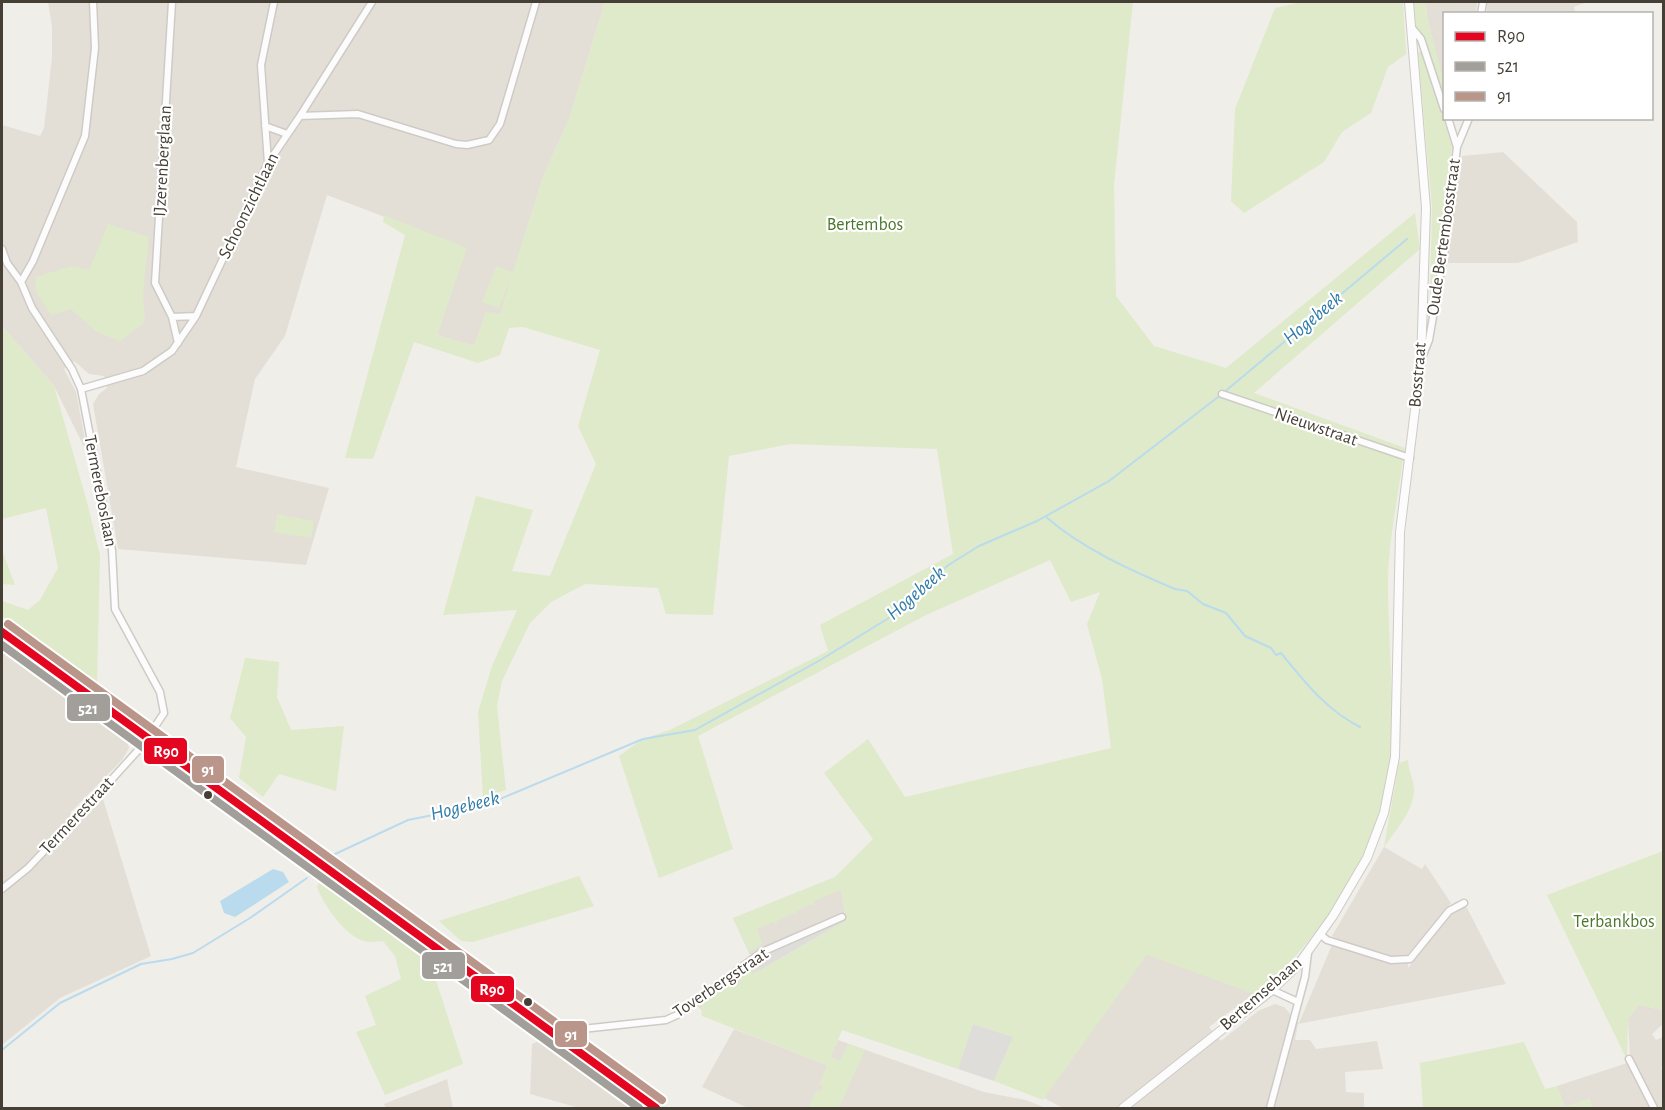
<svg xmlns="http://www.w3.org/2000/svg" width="1665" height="1110" font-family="'Alegreya Sans',sans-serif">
	<rect width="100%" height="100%" fill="#f0eee9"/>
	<path fill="#e4dfd6" d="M48,2H605L569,119L543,177L500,315L486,313L474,346L437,335L466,248L327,195L285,336L255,379L236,467L329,488L306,565L118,549L93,404L99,394L107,388L104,376L89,374L74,361L64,369L76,392L88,455L54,386L2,326V125L40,136L44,128L52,57V27Z
		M1426,2H1477L1476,13L1444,14V86L1427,17Z
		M1487,2H1587L1574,7L1575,13H1487Z
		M1503,152L1577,222L1578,242L1518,263H1445L1462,156Z
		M2,641L127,738L129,748L122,760L70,813L83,819L103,799L151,956L60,998L2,1045Z
		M1384,847L1422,869L1425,864L1451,903L1408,954V968L1452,912L1465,904L1506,984L1298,1024L1295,1040H1310L1316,1049L1377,1041L1383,1069L1345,1072L1346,1092L1364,1093V1108H1063L1044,1098L1147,932L1258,991L1209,1027L1221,1041L1258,1011L1275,1004L1284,1007L1299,1023L1331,947L1334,937L1332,936Z
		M841,890L846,920L753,974L759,1011L702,1010L690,1001L750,955L733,918Z
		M1639,1005L1663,1010V1024L1652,1034L1656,1040L1663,1037V1067L1661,1068L1663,1073V1108H1593L1589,1099L1565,1107L1557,1086L1627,1063L1638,1083L1644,1081L1630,1058L1628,1018Z
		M734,1029L827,1065L838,1040L984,1092L1026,1100L1046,1108H748L702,1087Z
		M541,1040L588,1074L634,1108H579L530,1094L532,1044Z
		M447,1079L453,1108H386L384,1104Z"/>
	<path fill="#deeac9" d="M605,2H1133L1114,185L1116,296L1154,346L1226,368L1415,213L1420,249L1254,393L1405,448C1399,489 1388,543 1388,583C1388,637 1394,692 1391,746C1385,845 1328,930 1257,995L1147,955L1043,1100L994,1081L1013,1037L973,1024L958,1069L842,1030L831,1057L840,1061L848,1044L865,1050L839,1108H808L816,1091L819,1092L823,1086L819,1084L827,1065L702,1016L701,1006L731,981L735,986L740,985L738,976L750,967L753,974L846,920L841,890L814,901L816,906L812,904L796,911L797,915L793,913L777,921L775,925L774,922L757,929L762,944L749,952L733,918L835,877L873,839L824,773L868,739L905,797L1111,748L1102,679L1087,624L1100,592L1071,602L1050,560L926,615L698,736L733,849L659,878L619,756L643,739L670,730L828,651L820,625L953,554L937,449L791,444L729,456L713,615L666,614L658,588L585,584L551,602L530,623L502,681L497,706L506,790L483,797L478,712L492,666L517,610L443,615L476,496L533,510L512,571L550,576L596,464L578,426L600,350L523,327L509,328L500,355L478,363L414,342L373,459L345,458L405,235L383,222L384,215L467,248L437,335L474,346L486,312L500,314L543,177L569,119Z
		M1302,2H1403L1406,54L1388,67L1371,113L1342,132L1324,162L1244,213L1231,201L1235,109L1275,8Z
		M1414,2H1426C1427,34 1444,64 1444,97L1421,33L1416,28Z
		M1418,52H1422L1452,146L1442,242L1430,300L1432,206Z
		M108,224L149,237L143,293L145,322L120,341L97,332L71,309L51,315L36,292L35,277L72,266L89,270Z
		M496,266L513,272L499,308L482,302Z
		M2,326L54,386L87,502L100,555L97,682L2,616V601L28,610L40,600L58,568L46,508L2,519Z
		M277,514L314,521L311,538L274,532Z
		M2,550L15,585L2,584Z
		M245,658L279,662L277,697L291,730L344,726L336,791L279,774L263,797L239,778L246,737L230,718Z
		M1408,760C1408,770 1415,783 1414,792C1412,813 1395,831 1384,847L1399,763Z
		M1663,851V1010L1639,1005L1628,1018L1627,1060L1547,895Z
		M323,875L446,969L435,977L463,1064L385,1095L356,1032L376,1025L365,996L401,979L395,956L383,941C378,941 369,943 364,941C345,936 323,904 317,887Z
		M579,876L594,906L473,942L461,941L439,921Z
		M1524,1042L1545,1089L1557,1086L1565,1107L1589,1099L1593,1108H1423L1420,1063Z"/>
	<path fill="#dfddd9" d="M842,917L846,920L760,970L752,960Z
		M973,1024L1013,1037L994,1081L958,1069Z"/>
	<path fill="#badbee" d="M273,869L283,872L289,882L235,917L224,913L220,901Z"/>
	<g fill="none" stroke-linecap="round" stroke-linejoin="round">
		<path stroke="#badbee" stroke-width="2" d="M1046,517C1083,549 1130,570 1175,589L1187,591L1203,604L1226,613L1245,636L1271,648L1276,655L1281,653C1305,682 1326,710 1360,727
			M333,855L408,820L488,804L643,739L695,730L822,659L897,613L916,590L950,564L979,546L1037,521L1109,481L1222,394L1407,239
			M310,876L315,872
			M2,1050L60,1003L141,964L172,959L193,953L250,918L307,878"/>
		<g stroke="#cecbc7" stroke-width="9">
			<path id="minor" d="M1481,14L1483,2
				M1412,28L1421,39L1444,109
				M300,116L372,2
				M1448,118L1457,147
				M265,126L287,134
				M268,163L261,65L274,2
				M2,249L7,263L21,282L32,308L72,369L81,389L112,550L115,609L160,692L164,713L142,746L103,789L28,868L2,889
				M21,282L33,261L85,136L95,48L93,2
				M172,317L155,283L172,2
				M178,343L172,317L196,316
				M1423,355L1429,340L1446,242L1457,147L1469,118
				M81,389L143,371L172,351L196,316L268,163L300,116L358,114L456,144L467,145L489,140L500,124L536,2
				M1222,394L1410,458
				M1321,935L1327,940L1391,960L1410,959L1449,911L1464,903
				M1272,990L1298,1002
				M562,1040L569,1033L582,1029L666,1020L677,1015L762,952L842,917
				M1629,1059L1654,1108
				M1270,1108L1305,977L1308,953"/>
		</g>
		<g stroke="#cecbc7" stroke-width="10">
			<path id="tertiary" d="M1123,1108L1272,990L1298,965L1333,916L1367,858L1384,813L1395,757L1400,532L1421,361L1426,208L1409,2"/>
		</g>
		<g stroke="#d2c9b6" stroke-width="12">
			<path id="primary" d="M2,632L656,1108"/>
		</g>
		<use href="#minor" stroke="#fdfcfc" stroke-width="6"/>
		<use href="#tertiary" stroke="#fdfcfc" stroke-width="8"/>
		<use href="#primary" stroke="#f1ece3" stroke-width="9"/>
		<g stroke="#fff" stroke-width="12">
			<path id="bus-1" d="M2,632L656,1108"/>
		</g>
		<g stroke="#fff" stroke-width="12">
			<path id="bus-2" d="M2,645L639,1108"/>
		</g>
		<g stroke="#fff" stroke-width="12">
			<path id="bus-3" d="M8,624L662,1100"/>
		</g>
		<use href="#bus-1" stroke="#e40521" stroke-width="8"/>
		<use href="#bus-2" stroke="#a29f9a" stroke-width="8"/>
		<use href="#bus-3" stroke="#ba968a" stroke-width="8"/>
	</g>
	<g fill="#463f35" stroke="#fff" stroke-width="2">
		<circle cx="208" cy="795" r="5"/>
		<circle cx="528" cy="1002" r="5"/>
	</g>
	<g text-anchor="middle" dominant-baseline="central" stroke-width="4.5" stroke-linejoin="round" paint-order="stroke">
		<g font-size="18" fill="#463f35" stroke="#fff">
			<text transform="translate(163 161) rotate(-87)">IJzerenberglaan</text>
			<text transform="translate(249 206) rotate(-64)">Schoonzichtlaan</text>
			<text transform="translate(1444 237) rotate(-82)">Oude Bertembosstraat</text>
			<text transform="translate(1418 375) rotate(-85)">Bosstraat</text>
			<text transform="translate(1316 427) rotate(19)">Nieuwstraat</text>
			<text transform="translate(100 491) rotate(79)">Termereboslaan</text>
			<text transform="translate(77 816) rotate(-47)">Termerestraat</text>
			<text transform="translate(721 983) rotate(-34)">Toverbergstraat</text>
			<text transform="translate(1261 994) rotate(-41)">Bertemsebaan</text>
		</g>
		<g font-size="18" fill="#4a7729" stroke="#fff">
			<text x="865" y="225">Bertembos</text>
			<text x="1614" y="922">Terbankbos</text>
		</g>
		<g font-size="20" font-style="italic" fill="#2e7aa9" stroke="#fff">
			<text transform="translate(1313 318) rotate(-40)">Hogebeek</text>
			<text transform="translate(916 593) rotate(-41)">Hogebeek</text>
			<text transform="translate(465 806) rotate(-14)">Hogebeek</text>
		</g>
	</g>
	<g stroke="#fff" stroke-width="2">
		<rect x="66" y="693" width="45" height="29" rx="6" fill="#a29f9a"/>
		<rect x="143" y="737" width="45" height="28" rx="6" fill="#e40521"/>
		<rect x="191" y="755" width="34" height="29" rx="6" fill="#ba968a"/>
		<rect x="421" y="951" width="45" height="29" rx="6" fill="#a29f9a"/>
		<rect x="470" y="975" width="45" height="28" rx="6" fill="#e40521"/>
		<rect x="554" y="1020" width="34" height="28" rx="6" fill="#ba968a"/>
	</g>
	<g font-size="16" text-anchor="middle" font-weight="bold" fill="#fff">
		<text x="88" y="714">521</text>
		<text x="166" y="757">R90</text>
		<text x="208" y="775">91</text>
		<text x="443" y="972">521</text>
		<text x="492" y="995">R90</text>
		<text x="571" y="1040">91</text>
	</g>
	<rect width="1665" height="1110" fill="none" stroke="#463f35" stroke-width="6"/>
	<rect x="1443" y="12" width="210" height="108" fill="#ffffff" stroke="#b5b2ae" stroke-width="1.5"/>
	<rect x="1455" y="32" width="30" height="9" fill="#e40521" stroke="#b5b2ae" stroke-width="1.5"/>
	<text x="1497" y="42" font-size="18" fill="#463f35">R90</text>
	<rect x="1455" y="62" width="30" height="9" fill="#a29f9a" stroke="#b5b2ae" stroke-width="1.5"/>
	<text x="1497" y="72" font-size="18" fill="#463f35">521</text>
	<rect x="1455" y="92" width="30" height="9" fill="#ba968a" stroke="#b5b2ae" stroke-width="1.5"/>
	<text x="1497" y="102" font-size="18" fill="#463f35">91</text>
</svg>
